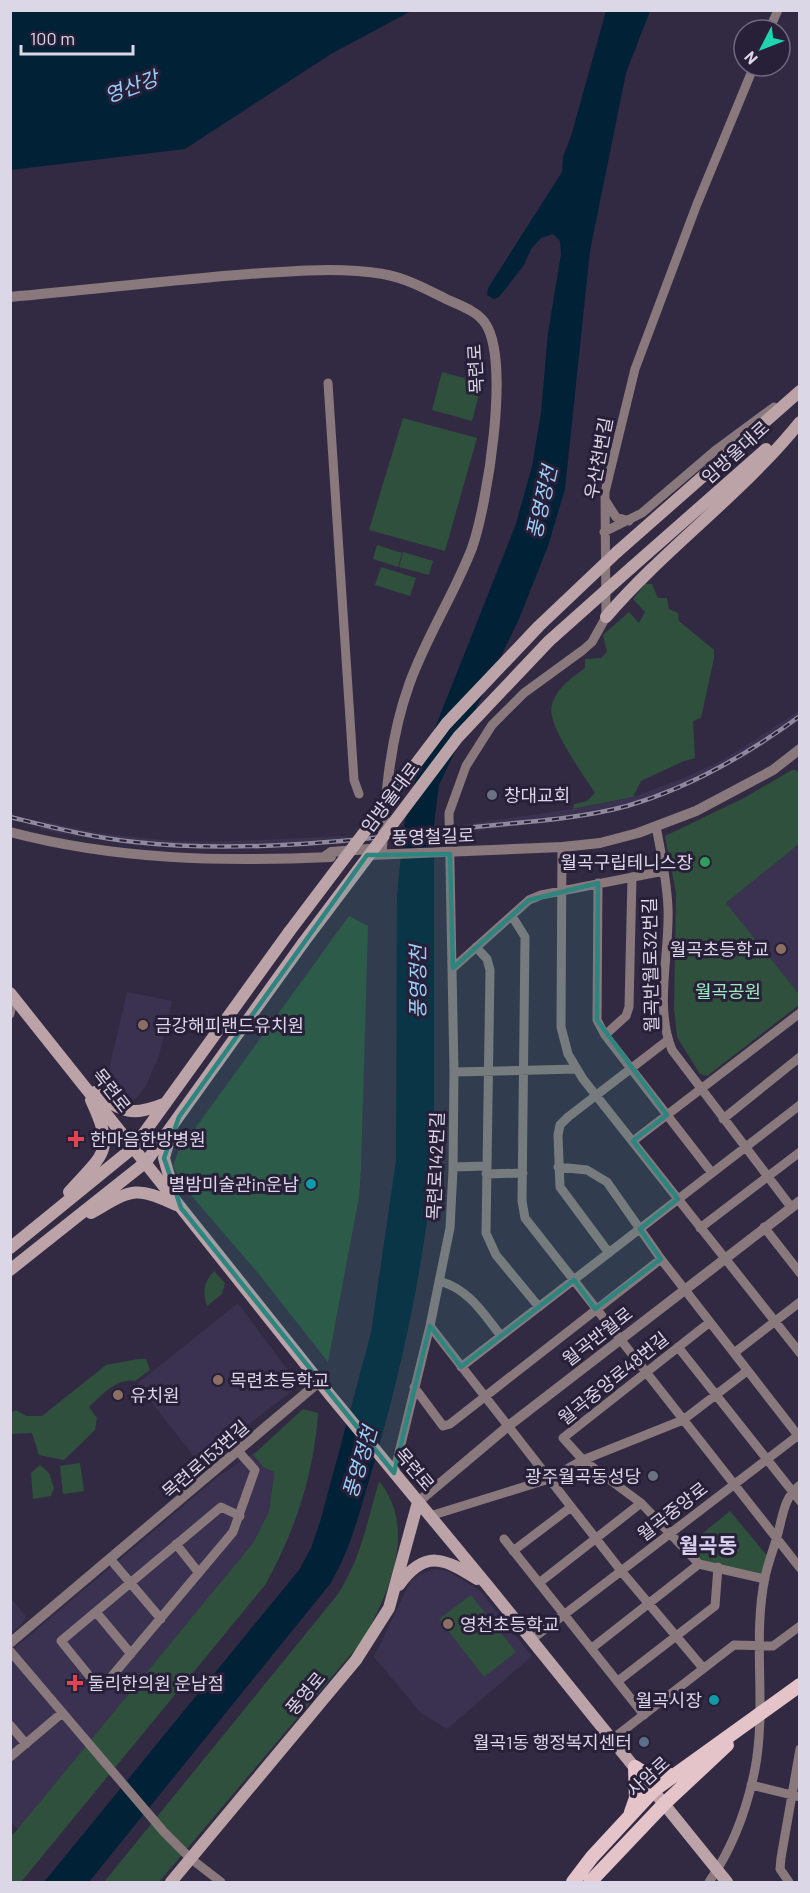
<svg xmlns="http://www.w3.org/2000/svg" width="810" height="1893" font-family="Barlow,'Noto Sans KR',sans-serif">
	<rect width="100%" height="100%" fill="#322a43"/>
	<path fill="#3b3150" d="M799,711V721L745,757L690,785L636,806L559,821L454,833V826L586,807L633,797L686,777L723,760Z
		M42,821L98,833L173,841L214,842L346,836L347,839L346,843L279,847L174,848L135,845L59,833L40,829Z
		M799,844V994L726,903Z
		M127,992L172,1001L159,1056L146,1086L135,1100L117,1092L108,1083L107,1078Z
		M238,1303L293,1377L295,1384L292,1391L199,1463L137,1384Z
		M255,1452V1459L263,1467L274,1472V1475L269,1511L253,1543L18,1829L10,1822V1652L215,1479Z
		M435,1569L448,1571L480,1591L532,1656L447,1729L421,1713L374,1657L410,1582L420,1574Z
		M10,1598L26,1616L22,1624L11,1633Z"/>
	<path fill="#2e503c" d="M442,372L482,383L472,421L432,410Z
		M403,418L477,438L445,551L369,530Z
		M377,545L402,553L398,567L373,559Z
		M403,552L433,561L429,575L399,567Z
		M381,567L416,578L410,596L375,585Z
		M645,584H652L658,598H667L669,609L678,613L679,621L714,650V658L701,718L693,721L695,758L684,761L641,781L633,797L573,809L574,804L587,801L595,793C584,776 555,735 552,716C550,710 552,702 555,697C561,685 574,676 585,668V659L601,658L607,652L603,635L629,612L639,623L645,612L633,599Z
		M792,770H796L799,774V844L726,903L799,994V1005L707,1076L700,1074L677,1037L674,1009L676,893L665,836L744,798Z
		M349,916L368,926L361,1168L359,1197L328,1362L258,1273L184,1187L173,1166L178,1152Z
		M214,1271L225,1283L222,1294L207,1306C202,1290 204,1283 214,1271Z
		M138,1359H146L150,1370L135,1381C117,1377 101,1396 89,1407L97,1418L95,1430L64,1460L39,1455L32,1433L11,1434V1413L16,1410L26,1416H42L106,1365Z
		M303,1409L318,1413C314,1474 295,1532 265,1585L21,1882H11V1837L253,1543L269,1511L274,1475V1472L263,1467L253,1455Z
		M80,1463L84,1491L63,1494L60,1466Z
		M40,1465L49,1473L54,1488L51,1496L33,1499L31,1473Z
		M379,1481C418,1529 389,1593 363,1640L159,1882H104L338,1594C360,1560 368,1520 379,1481Z
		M730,1511L769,1558L763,1575L700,1561L686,1547Z
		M471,1595L516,1652L484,1677L439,1619Z"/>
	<path fill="#012137" d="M10,11L11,10L411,11L331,54L185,149L11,170Z
		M606,11H650L626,73L590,251L565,489L548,546L519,619L439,785L434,825V1164C423,1270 401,1375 370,1477C359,1514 350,1551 330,1584L89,1882H44L299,1570L311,1548L320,1522L371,1333L396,1160L397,895L404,825L417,773L516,524L532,466L541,413L548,333L561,254L560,241L553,234L541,238L531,249L524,265L499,297L494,299L487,295L488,288L562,172L563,157L571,136Z"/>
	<path fill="#322a43" d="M437,828V835L399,838L400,831Z"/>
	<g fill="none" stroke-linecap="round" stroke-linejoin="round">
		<path stroke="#89797c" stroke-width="9" d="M769,30L778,10
			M328,383L354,780L359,794
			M605,500L616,517L629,521
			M604,532L642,513L717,449L774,407
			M656,826C661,853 667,881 668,908C670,954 654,1006 672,1050L791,1207
			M562,847L561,1027L568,1054L583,1079L800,1353
			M598,883L597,1020L605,1035L712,1173
			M512,916L525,937L522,1201L525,1218L800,1568
			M476,947L487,959L490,970L486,1233L496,1255L539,1307
			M453,968L529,900L541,895L664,871
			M10,1014L14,997
			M605,1035L626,1016L629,1007L632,877
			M454,1072L577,1069
			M723,1119L800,1057
			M633,1141L800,1013
			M453,1167L486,1166
			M558,1167L587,1170L607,1182L661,1259L800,1438
			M486,1174L523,1173
			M764,1227L800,1273
			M700,1228L800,1152
			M609,1253L560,1187L558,1135L560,1125L568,1117L668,1040
			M439,1281C469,1289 483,1313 501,1336
			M710,1322L563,1438L583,1460L641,1503L699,1564L765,1579
			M430,1326L622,1572L703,1668
			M678,1347L800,1501
			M734,1353L800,1302
			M461,1367L800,1105
			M414,1387L443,1426L450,1424L661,1259
			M238,1451L255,1470L233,1532L107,1682L102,1685L95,1683L61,1641L221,1507L240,1516
			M394,1473L430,1326L450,1228L453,1170L454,1072L449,813L466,766L492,725L524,693L583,650L592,642L606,617L605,492L635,369L697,204L754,66
			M430,1516L549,1479L583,1460L683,1420L747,1371
			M504,1539L644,1715
			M176,1544L199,1573
			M513,1551L571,1507
			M111,1560L161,1619
			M539,1583L641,1503
			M96,1612L131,1654
			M531,1640L800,1434
			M592,1648L699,1564
			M10,1651L164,1832L190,1858L221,1882
			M618,1681L715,1606L718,1567
			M10,1725L26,1744
			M611,1740L734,1645L773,1646L800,1626
			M10,1757L62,1713
			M751,1785L800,1797
			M709,1882C732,1849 747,1809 755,1769C767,1706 752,1640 765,1577C768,1563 774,1548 778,1533C783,1515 784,1497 800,1485
			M789,1882L780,1869L781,1858L800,1749"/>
		<path stroke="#89797c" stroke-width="10" d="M10,297C90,290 169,280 249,274C292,271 340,267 383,274C406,278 426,289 446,299C459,305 477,311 485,323C511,360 487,506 472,548C454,595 426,637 409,685C390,738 386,792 382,848L331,852L324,857
			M10,832C116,860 222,862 331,857
			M370,855L562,847L600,843L638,833L696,811L773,770L800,749
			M418,1502L507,1427L800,1201
			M10,1643L319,1382"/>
		<path stroke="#bca3a8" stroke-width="12" d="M617,552L800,391
			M632,567L766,449
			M606,617C666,547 742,494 800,422
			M10,993L330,1395L488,1586L727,1882
			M95,1092C124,1113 131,1117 166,1103
			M170,1136L164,1158L173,1190
			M69,1192C105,1152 115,1152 91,1100
			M91,1213C130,1191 134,1184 176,1205
			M10,1248L134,1147L289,932
			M10,1270L146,1162L303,943
			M399,1585C425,1549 444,1558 477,1579
			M171,1882L356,1660L389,1608L418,1502"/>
		<path stroke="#e4c3c9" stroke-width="14" d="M635,1767C648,1776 656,1779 671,1775
			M631,1812L636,1798L635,1767
			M573,1882L592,1857L654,1790L800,1685
			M590,1882L665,1803L727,1745"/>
		<g stroke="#8f899d" stroke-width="4.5">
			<path id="rail" d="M10,817C51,827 93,838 135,842C244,854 357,840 465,828C519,822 575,820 627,806C689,788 748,754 800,716"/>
		</g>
		<use href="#rail" stroke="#282038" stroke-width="2" stroke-dasharray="7" stroke-linecap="butt"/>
		<path stroke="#bca3a8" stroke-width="12" d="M289,932L446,724L539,626L617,552
			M303,943L458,737L549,641L632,567"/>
	</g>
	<path fill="#2e8580" fill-opacity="0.2" stroke="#2e8580" stroke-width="4.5" stroke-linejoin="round" d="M450,854L453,968L529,900L598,883L597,1020L667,1115L633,1141L678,1199L640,1229L661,1259L595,1309L574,1280L461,1367L430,1326L394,1473L181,1208L164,1158L179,1117L367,855Z"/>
	<g fill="#6b7280" stroke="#282038" stroke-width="2">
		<circle cx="492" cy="795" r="6"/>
		<circle cx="653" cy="1476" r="6"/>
	</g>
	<circle fill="#2e9e5b" stroke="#282038" stroke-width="2" cx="705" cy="862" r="6"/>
	<g fill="#8d6e63" stroke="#282038" stroke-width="2">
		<circle cx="781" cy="949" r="6"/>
		<circle cx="143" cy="1025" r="6"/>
		<circle cx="218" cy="1380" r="6"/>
		<circle cx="118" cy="1395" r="6"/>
		<circle cx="448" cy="1624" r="6"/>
	</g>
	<g fill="#e0444e" stroke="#282038" stroke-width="2">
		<path d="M73 1130h6v6h6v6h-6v6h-6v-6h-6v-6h6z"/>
		<path d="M72 1674h6v6h6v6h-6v6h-6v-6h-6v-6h6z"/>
	</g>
	<g fill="#0f9aa8" stroke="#282038" stroke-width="2">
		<circle cx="311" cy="1184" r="6"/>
		<circle cx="714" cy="1700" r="6"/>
	</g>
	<circle fill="#5c6f8a" stroke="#282038" stroke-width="2" cx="644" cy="1742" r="6"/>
	<g text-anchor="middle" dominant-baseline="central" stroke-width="6" stroke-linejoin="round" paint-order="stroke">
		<g font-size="18" fill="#dbd7e7" stroke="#282038">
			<text transform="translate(475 369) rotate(-93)">목련로</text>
			<text transform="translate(735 452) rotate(-42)">임방울대로</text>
			<text transform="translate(598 458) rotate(-79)">우산천변길</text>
			<text transform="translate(390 797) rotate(-53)">임방울대로</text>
			<text transform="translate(433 836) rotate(-2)">풍영철길로</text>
			<text transform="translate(650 965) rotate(-91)">월곡반월로32번길</text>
			<text transform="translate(112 1090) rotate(52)">목련로</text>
			<text transform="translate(435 1166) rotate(-88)">목련로142번길</text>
			<text transform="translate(597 1336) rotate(-38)">월곡반월로</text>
			<text transform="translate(613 1378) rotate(-39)">월곡중앙로48번길</text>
			<text transform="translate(205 1459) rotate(-41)">목련로153번길</text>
			<text transform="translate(415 1469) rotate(50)">목련로</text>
			<text transform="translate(672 1511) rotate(-38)">월곡중앙로</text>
			<text transform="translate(305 1693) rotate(-50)">풍영로</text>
			<text transform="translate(648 1776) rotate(-42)">사암로</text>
		</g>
		<g font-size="18" fill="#dbd7e7" stroke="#282038" text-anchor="start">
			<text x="504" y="795">창대교회</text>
			<text x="693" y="862" text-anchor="end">월곡구립테니스장</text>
			<text x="769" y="949" text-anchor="end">월곡초등학교</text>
			<text x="155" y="1025">금강해피랜드유치원</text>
			<text x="90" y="1139">한마음한방병원</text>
			<text x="299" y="1184" text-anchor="end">별밤미술관in운남</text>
			<text x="230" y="1380">목련초등학교</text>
			<text x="130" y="1395">유치원</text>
			<text x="641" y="1476" text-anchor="end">광주월곡동성당</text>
			<text x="460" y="1624">영천초등학교</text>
			<text x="88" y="1683">둘리한의원 운남점</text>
			<text x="702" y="1700" text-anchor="end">월곡시장</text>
			<text x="632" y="1742" text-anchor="end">월곡1동 행정복지센터</text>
		</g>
		<g font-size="18" fill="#9beabc" stroke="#282038">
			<text x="728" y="991">월곡공원</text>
		</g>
		<g font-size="20" font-style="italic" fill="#9bcffa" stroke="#282038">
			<text transform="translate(131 86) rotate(-20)">영산강</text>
			<text transform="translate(541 502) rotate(-77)">풍영정천</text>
			<text transform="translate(417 982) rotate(-90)">풍영정천</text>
			<text transform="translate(359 1462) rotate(-73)">풍영정천</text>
		</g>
		<g font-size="21" font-weight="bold" fill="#d9d0f0" stroke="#282038">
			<text x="708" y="1544">월곡동</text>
		</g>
	</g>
	<rect width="810" height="1893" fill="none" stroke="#dbd7e7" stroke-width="24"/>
	<g transform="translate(762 48) rotate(228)"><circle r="28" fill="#282038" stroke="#70697e" stroke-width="1.5"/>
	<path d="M0-4.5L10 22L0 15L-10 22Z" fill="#1fd5b0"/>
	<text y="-9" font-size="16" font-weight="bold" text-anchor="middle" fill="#dbd7e7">N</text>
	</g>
	<path d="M21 45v9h112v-9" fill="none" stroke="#dbd7e7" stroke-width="3"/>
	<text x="30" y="45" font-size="18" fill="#dbd7e7" stroke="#282038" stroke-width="4.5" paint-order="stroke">100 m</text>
</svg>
